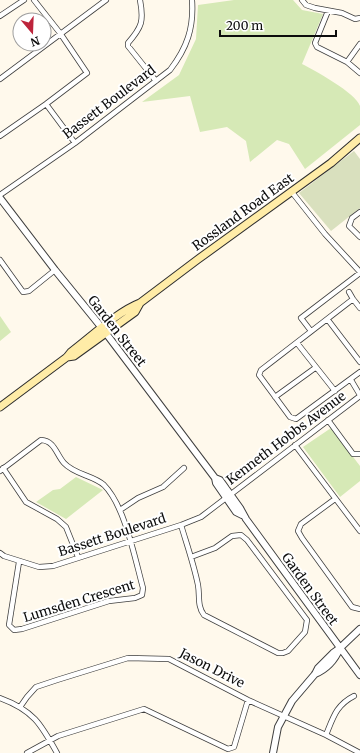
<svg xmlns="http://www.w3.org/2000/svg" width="360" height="753" font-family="Merriweather,serif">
	<rect width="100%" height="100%" fill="#fff9ec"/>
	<path fill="#d6e9b6" d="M234,0H293L302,10L323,14L302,64C314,70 356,93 360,106C360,111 360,119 360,125L305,169L289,144L277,140L250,162L246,141L227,127L200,132L190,96L142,102L179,75L196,39L198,5Z
		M0,316L11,332L0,341Z
		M331,428L360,466V481L340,497L303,447Z
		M76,477L103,490L66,519L36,502L53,490L60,489Z"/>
	<path fill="#d9e0be" d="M354,151L360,159V208L331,231L299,193Z"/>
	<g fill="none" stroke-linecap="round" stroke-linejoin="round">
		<g stroke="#3f3f3f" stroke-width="6">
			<path id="minor" d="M140,0C144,21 142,27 128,43V46L156,81
				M302,0L306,5L315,8L342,13L355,19L360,18
				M328,11L315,43L317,47L347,62L360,73
				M0,16L24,0
				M347,62L360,44
				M0,79L106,0
				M46,104L75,143
				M0,136L46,104L87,73L60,33L34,0
				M291,191L325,234L360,272
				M0,195L75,143L170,70C187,48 194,28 192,0
				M360,212L352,218L349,226L360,237
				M0,260L23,292L29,291L55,270
				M349,292L353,299
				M360,308L353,299L261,370L259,375L290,417L296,419L360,372
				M328,320L360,362
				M311,331L301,318L360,273
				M297,343L335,391
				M351,380L360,395
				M275,397L315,368
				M328,420L353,454H360
				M295,445L360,531
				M3,468L26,502L57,519L66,527L78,557
				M0,471L41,440C55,441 56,454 64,463C75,475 93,475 104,485C125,506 135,559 143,588L142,595L135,598L109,601L22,629L14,630L9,625L19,562
				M335,499L301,524L298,531L302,538L352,607L360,609
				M120,510L138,498L163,487L184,468
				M181,525C187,545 194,565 198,585C200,596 197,606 204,615L278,653H283L288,651L305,632L307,620L247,540L241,535L232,536L215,548L191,557
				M0,553L4,556L39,567L53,566L181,525L201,517L360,396
				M0,698C33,710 41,724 57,753
				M20,707L27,697L36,687L57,680L128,658L169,659L248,700L326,735L360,753
				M326,735C333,718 336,705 354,696
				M27,753L58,736L144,709L228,749L234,747L248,700"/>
		</g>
		<g stroke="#3f3f3f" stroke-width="8">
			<path id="tertiary" d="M0,198L55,270L102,328L215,478L216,483L236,512L242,515
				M215,478L220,480L240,508L246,519L360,675
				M315,674C327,669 335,660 340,648
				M273,753L278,727L292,701L315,674L318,668L333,653L340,648L360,629"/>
		</g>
		<g stroke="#2e2e2e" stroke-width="9">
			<path id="secondary" d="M67,357L74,356L135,312L140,303
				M0,407L67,357L71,352C91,337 117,312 140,303L197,260L331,163L360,138"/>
		</g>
		<use href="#minor" stroke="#fff" stroke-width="4.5"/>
		<use href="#tertiary" stroke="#fff" stroke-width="6"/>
		<use href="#secondary" stroke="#ffeca7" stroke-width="7"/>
	</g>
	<g text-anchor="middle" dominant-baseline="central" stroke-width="4" stroke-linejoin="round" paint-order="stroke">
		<g font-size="13" fill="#0c0c0c" stroke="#fff">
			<text transform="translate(109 102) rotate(-37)">Bassett Boulevard</text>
			<text transform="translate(243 212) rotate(-36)">Rossland Road East</text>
			<text transform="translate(117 331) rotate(52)">Garden Street</text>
			<text transform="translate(286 438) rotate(-37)">Kenneth Hobbs Avenue</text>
			<text transform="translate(112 535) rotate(-18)">Bassett Boulevard</text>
			<text transform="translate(310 589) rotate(54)">Garden Street</text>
			<text transform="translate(79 601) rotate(-17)">Lumsden Crescent</text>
			<text transform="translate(212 668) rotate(27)">Jason Drive</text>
		</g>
	</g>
	<g transform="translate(32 32) rotate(161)"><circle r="19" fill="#ffffff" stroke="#9e9e9e"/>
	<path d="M0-3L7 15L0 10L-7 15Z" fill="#bd243b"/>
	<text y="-6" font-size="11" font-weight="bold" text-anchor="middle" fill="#0c0c0c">N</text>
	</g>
	<path d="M220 30v6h116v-6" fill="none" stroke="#0c0c0c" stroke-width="2"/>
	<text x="226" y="30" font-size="12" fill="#0c0c0c" stroke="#ffffff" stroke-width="3" paint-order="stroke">200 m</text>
</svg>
